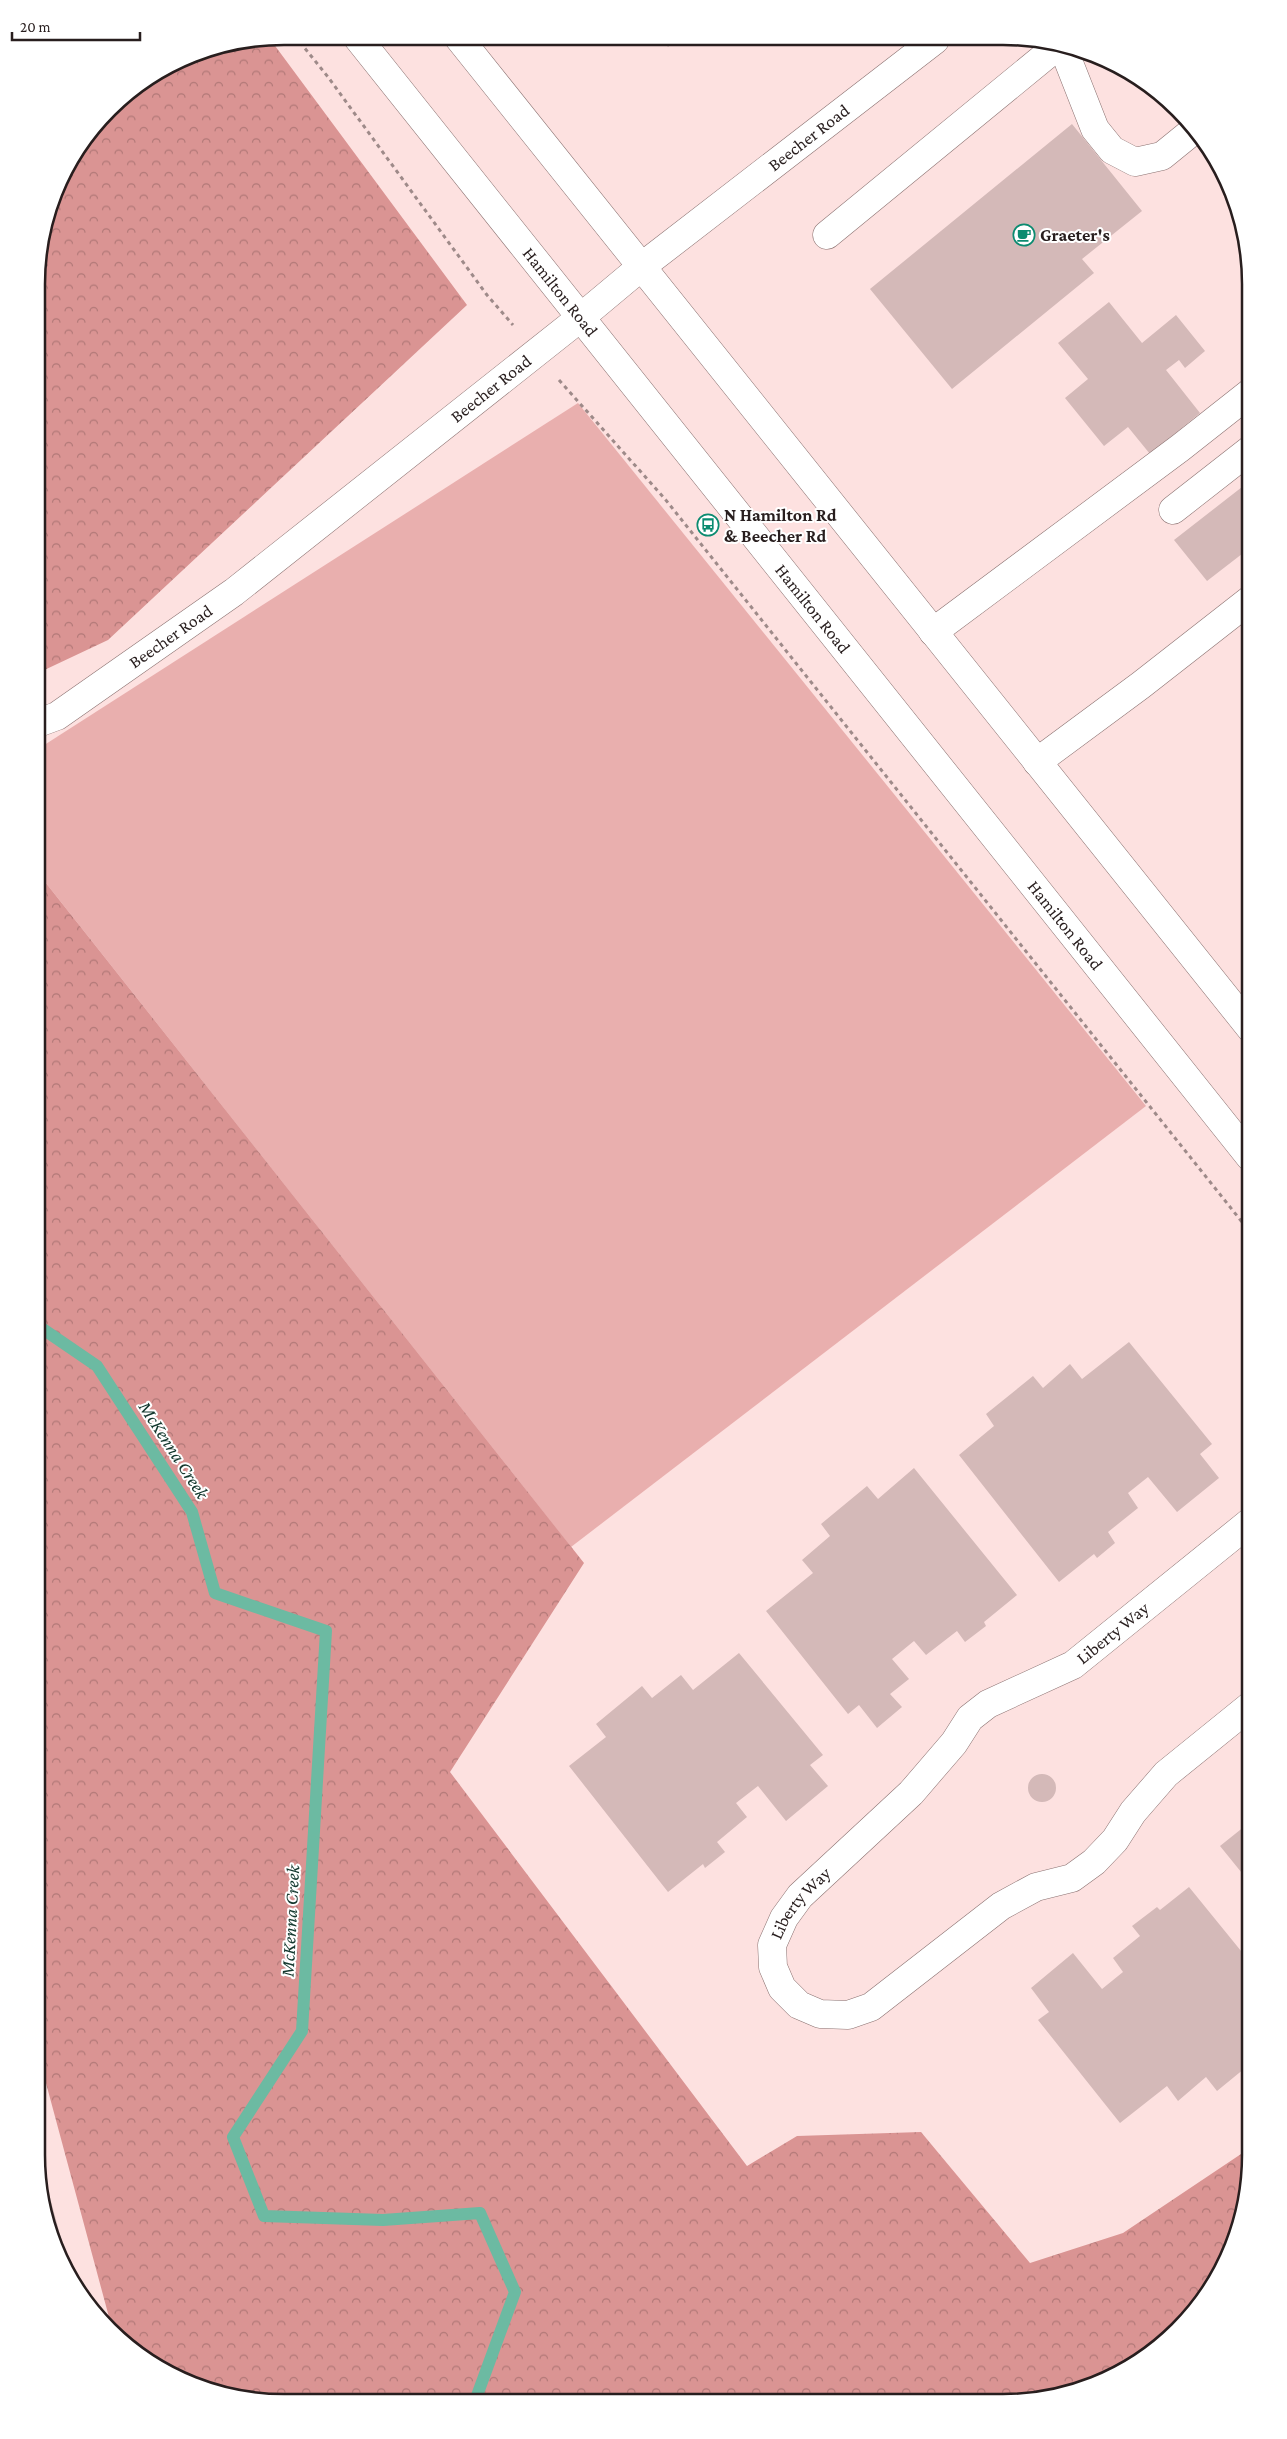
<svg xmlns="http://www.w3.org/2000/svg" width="1287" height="2439" font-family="'Crimson Pro',serif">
	<defs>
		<pattern id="forest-crowns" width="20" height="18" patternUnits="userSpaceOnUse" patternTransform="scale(1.25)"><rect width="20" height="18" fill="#da9493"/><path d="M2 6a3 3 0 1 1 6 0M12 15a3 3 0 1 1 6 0" fill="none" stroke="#b17877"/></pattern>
	</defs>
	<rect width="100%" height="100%" fill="#fde1e0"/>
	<path fill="#e9afae" d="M578,403L1146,1106L571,1547L38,873V749Z"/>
	<path fill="url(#forest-crowns)" d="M270,39L467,305L108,640L38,673V252L62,174L121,98L190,55Z
		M38,873L584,1563L450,1772L747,2166L797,2136L921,2132L1030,2263L1123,2233L1250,2148V2171L1232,2249L1199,2306L1117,2373L1082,2390L1003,2403L252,2401L189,2384L121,2341L113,2332L36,2046Z"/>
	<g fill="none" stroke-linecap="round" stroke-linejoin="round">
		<path stroke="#6cbaa2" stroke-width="12" d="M37,1325L97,1366L192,1512L215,1593L326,1631L302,2031L233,2137L264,2216L383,2220L480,2213L515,2292L475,2401"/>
	</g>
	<path fill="#d4b9b8" d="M661,39H678L668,47Z
		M1072,124L1142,211L1082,259L1094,273L952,389L870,289Z
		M1109,302L1142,343L1176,315L1205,351L1185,368L1179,360L1166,370L1200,413L1150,454L1128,427L1104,446L1065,398L1088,379L1058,343Z
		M1251,480V547L1207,581L1174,540Z
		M1129,1342L1212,1444L1200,1454L1219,1478L1177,1512L1148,1477L1128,1493L1138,1508L1108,1532L1115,1543L1097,1558L1094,1554L1059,1582L959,1455L994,1426L986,1414L1033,1376L1043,1388L1070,1364L1082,1379Z
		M914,1468L1017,1595L984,1622L986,1626L965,1642L957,1631L926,1655L914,1641L892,1659L909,1679L890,1694L902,1707L877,1728L859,1705L848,1714L766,1611L813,1573L802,1560L830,1536L821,1524L867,1486L878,1499Z
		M739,1653L823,1755L810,1765L828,1786L786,1821L758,1786L736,1803L747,1817L717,1842L725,1852L705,1868L703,1864L668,1892L569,1766L606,1737L596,1724L642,1686L652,1698L681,1675L693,1690Z
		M1028 1788a14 14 0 1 1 28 0a14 14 0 1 1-28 0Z
		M1250,1822V1883L1220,1846Z
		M1189,1887L1250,1962V2064L1217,2091L1206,2077L1178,2101L1167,2086L1120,2123L1038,2020L1049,2012L1031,1988L1073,1953L1102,1989L1123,1972L1113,1958L1140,1936L1132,1926L1157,1907L1160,1910Z
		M49,2194L72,2279H71L49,2234L43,2195Z"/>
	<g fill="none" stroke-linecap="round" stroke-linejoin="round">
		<g stroke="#8b7271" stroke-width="29">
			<g id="minor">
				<path d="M1062,45L1095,129L1112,150L1135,162L1162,156L1194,130"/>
				<path d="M827,235L1060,44"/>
				<path d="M1173,510L1251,449"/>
				<path d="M933,632L1180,448L1251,392"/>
				<path id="s1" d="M38,723L57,716L234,592L580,318L641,267L935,40"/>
				<path d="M1037,762L1141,685L1251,599"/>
				<path id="s2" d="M1250,1706L1166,1774L1133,1812L1115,1840L1094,1862L1072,1878L1036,1887L1001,1906L871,2007L848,2015L820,2014L799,2005L782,1988L773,1967L772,1945L784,1918L800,1896L911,1793L954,1743L970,1718L988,1704L1073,1665L1250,1522"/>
			</g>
		</g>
		<g stroke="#8b7271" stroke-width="29">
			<g id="major">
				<path id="s3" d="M357,37L1250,1157"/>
				<path d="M458,37L1251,1029"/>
			</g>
		</g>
		<path stroke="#9e8a89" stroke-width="3" stroke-dasharray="4 4" stroke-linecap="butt" d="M295,36L328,77L487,295L513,325
			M559,380L665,499L1250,1232"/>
		<use href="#minor" stroke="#fff" stroke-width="28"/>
		<use href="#major" stroke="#fff" stroke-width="28"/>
	</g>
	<defs>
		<g id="cafe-ring" transform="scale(1.125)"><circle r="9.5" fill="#fff" stroke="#0b8b70" stroke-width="1.5"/><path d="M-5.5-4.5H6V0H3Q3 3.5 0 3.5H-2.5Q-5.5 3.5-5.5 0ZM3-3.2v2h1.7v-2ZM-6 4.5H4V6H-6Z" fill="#0b8b70"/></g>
		<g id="bus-ring" transform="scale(1.125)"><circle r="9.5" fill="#fff" stroke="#0b8b70" stroke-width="1.5"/><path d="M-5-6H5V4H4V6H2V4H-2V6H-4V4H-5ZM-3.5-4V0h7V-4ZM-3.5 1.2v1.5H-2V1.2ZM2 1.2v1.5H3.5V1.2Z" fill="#0b8b70"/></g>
	</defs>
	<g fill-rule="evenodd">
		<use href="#cafe-ring" x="1024" y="235"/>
		<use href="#bus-ring" x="708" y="525"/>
	</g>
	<g text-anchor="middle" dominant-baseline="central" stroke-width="4" stroke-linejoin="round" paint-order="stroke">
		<g font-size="18" fill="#281e1e" stroke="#fff">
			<text stroke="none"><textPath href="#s1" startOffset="969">Beecher Road</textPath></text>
			<text stroke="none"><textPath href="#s3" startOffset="326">Hamilton Road</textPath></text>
			<text stroke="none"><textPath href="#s1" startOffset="564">Beecher Road</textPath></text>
			<text stroke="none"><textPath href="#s3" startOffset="731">Hamilton Road</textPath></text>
			<text stroke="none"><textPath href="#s1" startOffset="159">Beecher Road</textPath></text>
			<text stroke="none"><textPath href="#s3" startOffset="1136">Hamilton Road</textPath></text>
			<text stroke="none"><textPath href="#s2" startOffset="1106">Liberty Way</textPath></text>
			<text stroke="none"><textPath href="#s2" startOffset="686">Liberty Way</textPath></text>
		</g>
		<g font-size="18" font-weight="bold" fill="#281e1e" stroke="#fff" text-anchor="start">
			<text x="1040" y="235">Graeter's</text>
			<text x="724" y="515">N Hamilton Rd<tspan x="724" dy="21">&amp; Beecher Rd</tspan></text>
		</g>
		<g font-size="19" font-style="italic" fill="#12372d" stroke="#fff">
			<text transform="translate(174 1450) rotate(57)">McKenna Creek</text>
			<text transform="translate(290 1921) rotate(-87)">McKenna Creek</text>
		</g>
	</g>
	<path d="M0 0H1287V2439H0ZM284 45H1003A239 239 0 0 1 1242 284V2155A239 239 0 0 1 1003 2394H284A239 239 0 0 1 45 2155V284A239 239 0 0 1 284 45Z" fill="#fff" fill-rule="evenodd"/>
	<path fill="none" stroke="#281e1e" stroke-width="2.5" d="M284 45H1003A239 239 0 0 1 1242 284V2155A239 239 0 0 1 1003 2394H284A239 239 0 0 1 45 2155V284A239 239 0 0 1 284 45Z"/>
	<path d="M12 32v8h128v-8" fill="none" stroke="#281e1e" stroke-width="2.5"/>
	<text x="20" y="32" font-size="15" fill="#281e1e" stroke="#ffffff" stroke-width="4" paint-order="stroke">20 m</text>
</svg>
